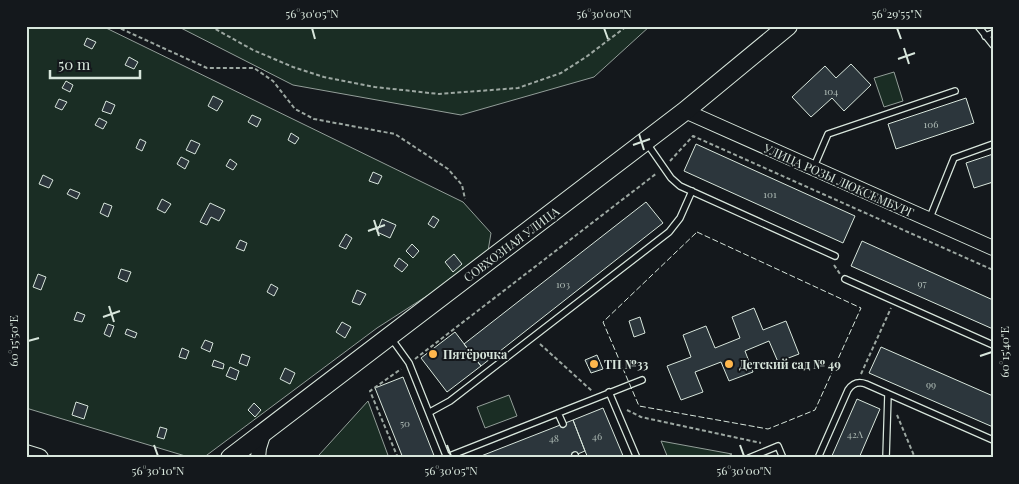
<svg xmlns="http://www.w3.org/2000/svg" width="1019" height="484" font-family="'Playfair Display',serif">
	<rect width="100%" height="100%" fill="#14181c"/>
	<path fill="#1a2d24" stroke="#939e99" d="M26,26H102L463,202L491,233L488,251L433,292L377,328L203,458H192L26,408Z
		M177,26H650L594,77L461,115L293,85Z
		M894,72L903,101L884,107L874,78Z
		M509,395L517,416L485,428L477,407Z
		M368,401L389,458H319V455Z
		M661,441L732,454L724,458H668Z"/>
	<path fill="#2c363c" stroke="#d8e6dc" d="M87,38L96,42L92,49L84,45Z
		M129,57L138,62L134,69L125,65Z
		M851,64L871,85L844,111L832,98L811,117L792,97L825,66L836,78Z
		M66,81L73,85L70,92L62,88Z
		M213,96L223,101L217,111L208,106Z
		M966,98L974,123L896,149L888,124Z
		M59,99L67,102L62,110L55,107Z
		M106,101L115,105L111,114L102,111Z
		M252,115L261,119L257,127L248,122Z
		M99,118L107,122L103,129L95,125Z
		M291,133L299,138L295,144L288,140Z
		M140,139L146,142L142,151L136,148Z
		M191,140L200,144L195,154L186,150Z
		M696,144L855,216L843,243L684,171Z
		M993,154V182L974,188L966,163Z
		M181,157L189,161L185,169L177,164Z
		M230,159L237,164L233,170L226,166Z
		M373,172L382,176L378,184L369,181Z
		M43,175L53,180L49,188L39,184Z
		M70,189L80,193L77,199L67,194Z
		M162,199L171,204L165,213L157,209Z
		M646,202L663,223L481,366L464,344Z
		M104,203L112,206L108,217L100,213Z
		M210,203L225,210L219,221L211,217L207,225L200,222Z
		M433,216L439,220L434,228L428,224Z
		M382,219L396,225L390,238L377,232Z
		M346,234L352,238L346,249L339,246Z
		M240,240L247,243L244,251L236,248Z
		M862,241L993,300V329L851,266Z
		M412,244L419,251L413,258L406,251Z
		M454,254L462,264L453,272L445,262Z
		M399,258L408,265L402,272L394,266Z
		M121,269L131,272L127,282L118,278Z
		M38,274L46,277L41,290L33,287Z
		M271,284L278,288L274,296L267,292Z
		M357,290L366,294L360,305L352,302Z
		M754,308L763,330L786,321L799,354L778,362L769,341L745,351L753,372L729,381L721,362L695,372L703,392L681,400L667,366L691,357L683,335L706,326L715,348L740,338L732,317Z
		M77,312L85,315L82,322L74,320Z
		M640,317L645,333L634,337L629,321Z
		M342,322L351,327L345,338L336,332Z
		M108,324L114,326L110,337L104,334Z
		M127,329L137,333L135,338L125,334Z
		M455,332L481,366L447,392L421,358Z
		M205,340L213,343L210,352L201,348Z
		M881,347L993,396V427L869,373Z
		M182,348L189,351L186,359L179,357Z
		M242,354L250,357L247,366L239,363Z
		M597,355L603,369L591,373L585,360Z
		M214,360L224,364L223,369L212,366Z
		M230,367L239,371L236,380L226,376Z
		M285,368L295,373L290,384L280,379Z
		M403,377L435,458H403L375,388Z
		M857,399L880,409L859,458H831Z
		M76,402L88,406L84,419L72,415Z
		M254,403L261,410L255,417L248,410Z
		M603,408L624,458H588L585,451L573,420Z
		M573,420L585,451L568,458H476Z
		M160,427L167,429L164,439L157,437Z"/>
	<g fill="none" stroke-linecap="round" stroke-linejoin="round">
		<g stroke="#d8e6dc" stroke-width="8">
			<path id="service" d="M978,26L993,45
				M985,36L993,33
				M646,142L671,178L680,186L835,256
				M813,169L828,134L955,91
				M929,220L954,158L993,144
				M845,279L993,345
				M391,338L409,363L447,458
				M609,392L637,458
				M430,412L450,401L669,232L680,218L692,191
				M558,413L563,424
				M575,455L576,458
				M447,457L642,380
				M749,458L778,446L783,458
				M818,458L848,390C852,384 858,381 866,384L993,440
				M886,458L888,394"/>
		</g>
		<g stroke="#d8e6dc" stroke-width="16">
			<path id="tertiary" d="M685,111L993,248
				M258,458L259,448L264,432"/>
		</g>
		<g stroke="#d8e6dc" stroke-width="20">
			<path id="primary" d="M26,454L39,458
				M230,458L685,111L788,26"/>
		</g>
		<path stroke="#9da8a2" stroke-width="2" stroke-dasharray="4 2.5" stroke-linecap="butt" d="M115,26L207,68H254L273,81L295,109L314,119L395,134L448,169L462,185L465,199
			M210,26L253,50L293,67L324,77L375,87L439,94L518,88L561,73L586,57L627,26
			M670,161L693,136L993,270
			M834,265L840,274
			M540,344L592,391
			M415,359L657,173
			M861,374L891,308
			M627,410L641,417L761,443
			M897,415L915,458
			M398,458L370,391L401,369"/>
		<use href="#service" stroke="#14181c" stroke-width="5.5"/>
		<use href="#tertiary" stroke="#14181c" stroke-width="14"/>
		<use href="#primary" stroke="#14181c" stroke-width="18"/>
		<path stroke="#d8e6dc" stroke-width="1" stroke-dasharray="6 2.5" stroke-linecap="butt" d="M697,232L861,308L815,410L768,429L639,406L603,322Z"/>
	</g>
	<path fill="none" stroke="#d8e6dc" stroke-width="2" d="M312,28L315,39M604,28L608,39M897,28L901,39M904,48L909,64M898,59L915,53M639,134L644,150M633,145L650,139M374,220L379,236M368,231L385,225M109,306L114,322M103,317L120,311M28,341L39,338M980,356L992,352M154,445L158,456M447,445L451,456M740,445L744,456"/>
	<g fill="#ffb74d" stroke="#14181c" stroke-width="2">
		<circle cx="433" cy="354" r="5"/>
		<circle cx="594" cy="364" r="5"/>
		<circle cx="729" cy="364" r="5"/>
	</g>
	<g text-anchor="middle" dominant-baseline="central" stroke-width="4" stroke-linejoin="round" paint-order="stroke">
		<g font-size="10" fill="#adbab4">
			<text x="831" y="91">104</text>
			<text x="931" y="124">106</text>
			<text x="770" y="194">101</text>
			<text x="922" y="283">97</text>
			<text x="563" y="284">103</text>
			<text x="931" y="384">99</text>
			<text x="405" y="423">50</text>
			<text x="855" y="434">42А</text>
			<text x="597" y="436">46</text>
			<text x="554" y="438">48</text>
		</g>
		<g font-size="12" fill="#d8e6dc" stroke="#14181c">
			<text transform="translate(839 180) rotate(24)">УЛИЦА РОЗЫ ЛЮКСЕМБУРГ</text>
			<text transform="translate(511 244) rotate(-37)">СОВХОЗНАЯ УЛИЦА</text>
		</g>
		<g font-size="12" font-weight="bold" fill="#d8e6dc" stroke="#14181c" text-anchor="start">
			<text x="443" y="354">Пятёрочка</text>
			<text x="604" y="364">ТП №33</text>
			<text x="739" y="364">Детский сад № 49</text>
		</g>
	</g>
	<rect width="1019" height="484" fill="none" stroke="#14181c" stroke-width="55"/>
	<path d="M50 70v8h90v-8" fill="none" stroke="#d8e6dc" stroke-width="2.5"/>
	<text x="58" y="70" font-size="15" fill="#d8e6dc" stroke="#14181c" stroke-width="4" paint-order="stroke">50 m</text>
	<rect x="28" y="28" width="964" height="428" fill="none" stroke="#d8e6dc" stroke-width="2"/>
	<g font-size="12" text-anchor="middle" fill="#d8e6dc">
		<text x="312" y="18">56°30'05"N</text>
		<text x="604" y="18">56°30'00"N</text>
		<text x="897" y="18">56°29'55"N</text>
		<text transform="translate(14 341) rotate(-90)" y="4">60°15'50"E</text>
		<text transform="translate(1005 352) rotate(-90)" y="4">60°15'40"E</text>
		<text x="158" y="475">56°30'10"N</text>
		<text x="451" y="475">56°30'05"N</text>
		<text x="744" y="475">56°30'00"N</text>
	</g>
</svg>
